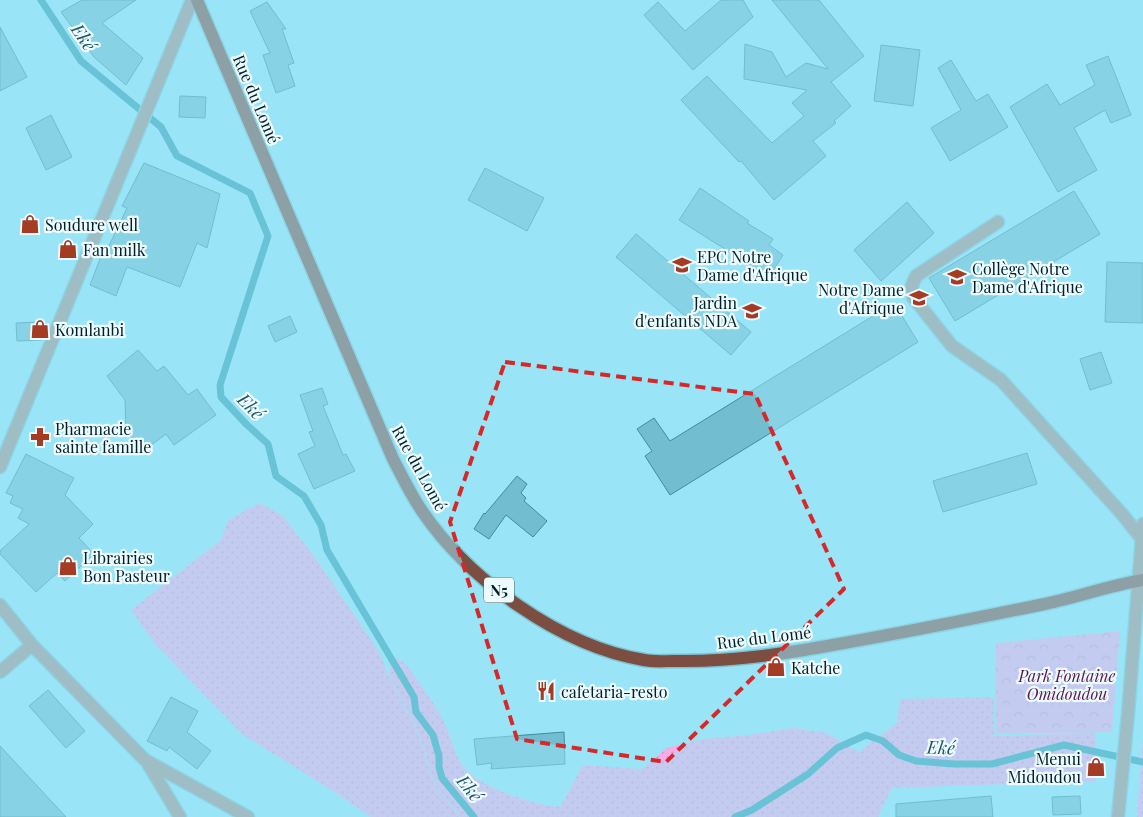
<svg xmlns="http://www.w3.org/2000/svg" width="1143" height="817" font-family="'Playfair Display',serif">
	<defs>
		<pattern id="grass-dots" width="8" height="8" patternUnits="userSpaceOnUse" patternTransform="scale(1.25)"><rect width="8" height="8" fill="#f8ace7"/><path d="M2 2h.1M6 6h.1" fill="none" stroke="#d394c6" stroke-width="1.8" stroke-linecap="round"/></pattern>
		<pattern id="park-crowns" width="20" height="18" patternUnits="userSpaceOnUse" patternTransform="scale(1.25)"><rect width="20" height="18" fill="#f8ace7"/><path d="M2 6a3 3 0 1 1 6 0M12 15a3 3 0 1 1 6 0" fill="none" stroke="#d394c6"/></pattern>
	</defs>
	<rect width="100%" height="100%" fill="#99e5f7"/>
	<path fill="url(#grass-dots)" d="M259,503L282,515L314,556L380,653L388,675L418,733L433,782L459,817H371L333,791L243,735L156,645L131,610L221,540L228,520Z
		M390,659H398L406,664C418,681 431,698 441,716C450,731 453,751 462,765C477,787 534,805 560,807L583,765L642,769L667,748L702,739L748,735L793,728L827,733L859,752L897,723L900,699L994,697V736L1095,733L1096,781L892,788L878,817H460L434,782L419,733L389,675Z
		M1143,740V817H1137Z"/>
	<path fill="url(#park-crowns)" d="M1120,631L1112,732L995,734L996,643Z"/>
	<g fill="none" stroke-linecap="round" stroke-linejoin="round">
		<path stroke="#2d99af" stroke-width="7" d="M41,0L81,61L161,127L177,156L250,193L268,236L220,385L221,397L246,424L268,444L276,476L304,496L321,525L327,550L414,697L416,712L433,735L439,756V767L442,778L474,817
			M735,817L752,810L808,774L837,748L866,735L883,741L899,755L916,761L954,764H992L1064,745L1143,762"/>
	</g>
	<path fill="#72bdcf" stroke="#418c9d" d="M82,0H136L102,23L143,58L126,85L94,57L61,12Z
		M721,0H743L753,17L693,70L644,15L658,2L685,31Z
		M772,0H819L864,56L831,82L851,106L834,121L836,123L813,141L826,156L774,200L741,161L739,162L681,100L707,76L772,143L804,116L792,103L807,90L744,79L745,44L772,52L786,77L806,63L828,69Z
		M267,2L286,29H282L294,63L288,65L295,86L276,93L263,55L270,53L250,11Z
		M0,27L27,77L0,91Z
		M881,45L920,50L913,106L874,101Z
		M1108,56L1131,115L1111,123L1105,110L1074,128L1097,170L1058,192L1010,107L1047,84L1060,105L1095,85L1086,65Z
		M951,60L976,101L988,94L1008,127L950,161L931,128L961,110L938,68Z
		M180,96L206,97L205,118L179,117Z
		M51,115L72,157L46,170L26,128Z
		M144,163L220,194L207,248L197,243L180,287L127,267L116,296L90,285L103,251L106,252L127,208L122,206Z
		M485,168L544,198L527,231L468,200Z
		M700,188L749,221L747,223L773,239L769,245L783,255L769,277L679,220Z
		M1074,191L1100,234L955,321L929,278Z
		M907,202L934,233L881,281L854,250Z
		M636,234L751,332L731,355L616,257Z
		M1107,262L1143,263V323L1105,322Z
		M894,303L918,342L670,495L645,456L652,451L637,429L654,418L670,441Z
		M290,316L297,332L275,342L268,326Z
		M38,322L46,335L43,340L17,341L16,323Z
		M138,350L157,371L164,366L188,395L197,389L216,415L174,445L166,434L142,452L126,430L125,400L107,376Z
		M1101,352L1112,383L1090,390L1080,359Z
		M322,388L328,404L323,406L343,455L346,454L355,471L314,489L298,454L315,446L309,432L313,431L300,395Z
		M1027,453L1037,484L943,512L933,481Z
		M26,454L74,478L65,495L93,524L79,538L94,554L65,581L57,573L36,592L0,554V551L29,524L18,518L23,509L10,503L13,496L6,493Z
		M517,476L527,484L521,493L526,498L524,501L547,521L533,537L506,515L489,539L474,529L484,513L485,514Z
		M48,690L85,731L66,748L29,706Z
		M171,697L198,711L187,732L211,751L197,769L169,747L167,751L147,741Z
		M564,732L565,764L491,769L492,763L477,765L474,739Z
		M0,746L66,817H0Z
		M991,796L993,817H896V804Z
		M1080,796L1081,814L1053,815L1052,797Z"/>
	<g fill="none" stroke-linecap="round" stroke-linejoin="round">
		<g stroke="#7dc1d1" stroke-width="15">
			<path id="minor" d="M998,222L916,276L912,285L913,297L952,346L1001,380L1122,514L1142,539
				M0,467L192,0
				M0,605L32,645L145,760L248,817
				M0,672L32,645
				M147,762L180,817
				M1118,817L1128,714L1143,524"/>
		</g>
		<g stroke="#7dc1d1" stroke-width="15">
			<path id="major" d="M197,0L393,459C402,476 411,495 422,511C469,580 560,646 644,660C654,662 664,661 674,661C718,662 761,657 804,650C883,637 962,621 1040,605C1075,598 1108,586 1143,580"/>
		</g>
		<use href="#minor" stroke="#a78c85" stroke-width="12"/>
		<use href="#major" stroke="#7c4d41" stroke-width="12"/>
	</g>
	<path d="M0 0H1143V817H0ZM505,362L755,394L844,589L666,762L517,739L450,522Z" fill="#99e5f7" fill-opacity=".55" fill-rule="evenodd"/>
	<path fill="none" stroke="#d62828" stroke-width="4" stroke-dasharray="10 6" stroke-linejoin="round" d="M505,362L755,394L844,589L666,762L517,739L450,522Z"/>
	<defs>
		<g id="shop-bare" transform="scale(1.5)"><path d="M-5-2.5h2.3a2.7 3.5 0 0 1 5.4 0H5L5.5 6h-11ZM-1.5-2.5h3a1.5 2.3 0 0 0-3 0Z" fill="#a43b22" stroke="#edfbfe" stroke-width="2.5" paint-order="stroke"/></g>
		<g id="school-bare" transform="scale(1.5)"><path d="M0-5L7-2L0 1L-7-2ZM-4 1L0 2.5L4 1V4Q0 6-4 4Z" fill="#a43b22" stroke="#edfbfe" stroke-width="2.5" paint-order="stroke"/></g>
		<g id="pharmacy-bare" transform="scale(1.5)"><path d="M-2-6h4v4h4v4h-4v4h-4v-4h-4v-4h4Z" fill="#a43b22" stroke="#edfbfe" stroke-width="2.5" paint-order="stroke"/></g>
		<g id="restaurant-bare" transform="scale(1.5)"><path d="M-5-6h1v4h1v-4h1v4h1v-4h1v5L-1.5 .5V6h-2V.5L-5-1ZM5-6V6H3V1.5H1.5Q1.5-4 5-6Z" fill="#a43b22" stroke="#edfbfe" stroke-width="2.5" paint-order="stroke"/></g>
	</defs>
	<g fill-rule="evenodd">
		<use href="#shop-bare" x="30" y="224"/>
		<use href="#shop-bare" x="68" y="249"/>
		<use href="#school-bare" x="682" y="265"/>
		<use href="#school-bare" x="957" y="277"/>
		<use href="#school-bare" x="919" y="298"/>
		<use href="#school-bare" x="752" y="311"/>
		<use href="#shop-bare" x="40" y="329"/>
		<use href="#pharmacy-bare" x="40" y="437"/>
		<use href="#shop-bare" x="68" y="566"/>
		<use href="#shop-bare" x="776" y="667"/>
		<use href="#restaurant-bare" x="546" y="691"/>
		<use href="#shop-bare" x="1096" y="767"/>
	</g>
	<g text-anchor="middle" dominant-baseline="central" stroke-width="4.5" stroke-linejoin="round" paint-order="stroke">
		<rect fill="#edfbfe" stroke="#476167" stroke-width="1" x="484" y="577.5" width="30" height="25" rx="4"/>
		<g font-size="15" font-weight="bold" fill="#001f26">
			<text x="499" y="590">N5</text>
		</g>
		<g font-size="16" fill="#001f26" stroke="#edfbfe">
			<text transform="translate(257 99) rotate(67)">Rue du Lomé</text>
			<text transform="translate(420 468) rotate(61)">Rue du Lomé</text>
			<text transform="translate(764 637) rotate(-7)">Rue du Lomé</text>
		</g>
		<g font-size="16" fill="#001f26" stroke="#edfbfe" text-anchor="start">
			<text x="45" y="224">Soudure well</text>
			<text x="83" y="249">Fan milk</text>
			<text x="697" y="256">EPC Notre<tspan x="697" dy="18">Dame d'Afrique</tspan></text>
			<text x="972" y="268">Collège Notre<tspan x="972" dy="18">Dame d'Afrique</tspan></text>
			<text x="904" y="289" text-anchor="end">Notre Dame<tspan x="904" dy="18">d'Afrique</tspan></text>
			<text x="737" y="302" text-anchor="end">Jardin<tspan x="737" dy="18">d'enfants NDA</tspan></text>
			<text x="55" y="329">Komlanbi</text>
			<text x="55" y="428">Pharmacie<tspan x="55" dy="18">sainte famille</tspan></text>
			<text x="83" y="557">Librairies<tspan x="83" dy="18">Bon Pasteur</tspan></text>
			<text x="791" y="667">Katche</text>
			<text x="561" y="691">cafetaria-resto</text>
			<text x="1081" y="758" text-anchor="end">Menui<tspan x="1081" dy="18">Midoudou</tspan></text>
		</g>
		<g font-size="16" font-style="italic" fill="#5a1550" stroke="#edfbfe">
			<text x="1067" y="675">Park Fontaine<tspan x="1067" dy="18">Omidoudou</tspan></text>
		</g>
		<g font-size="18" font-style="italic" fill="#1a5460" stroke="#edfbfe">
			<text transform="translate(84 37) rotate(55)">Eké</text>
			<text transform="translate(251 406) rotate(45)">Eké</text>
			<text transform="translate(941 747) rotate(2)">Eké</text>
			<text transform="translate(470 788) rotate(51)">Eké</text>
		</g>
	</g>
</svg>
